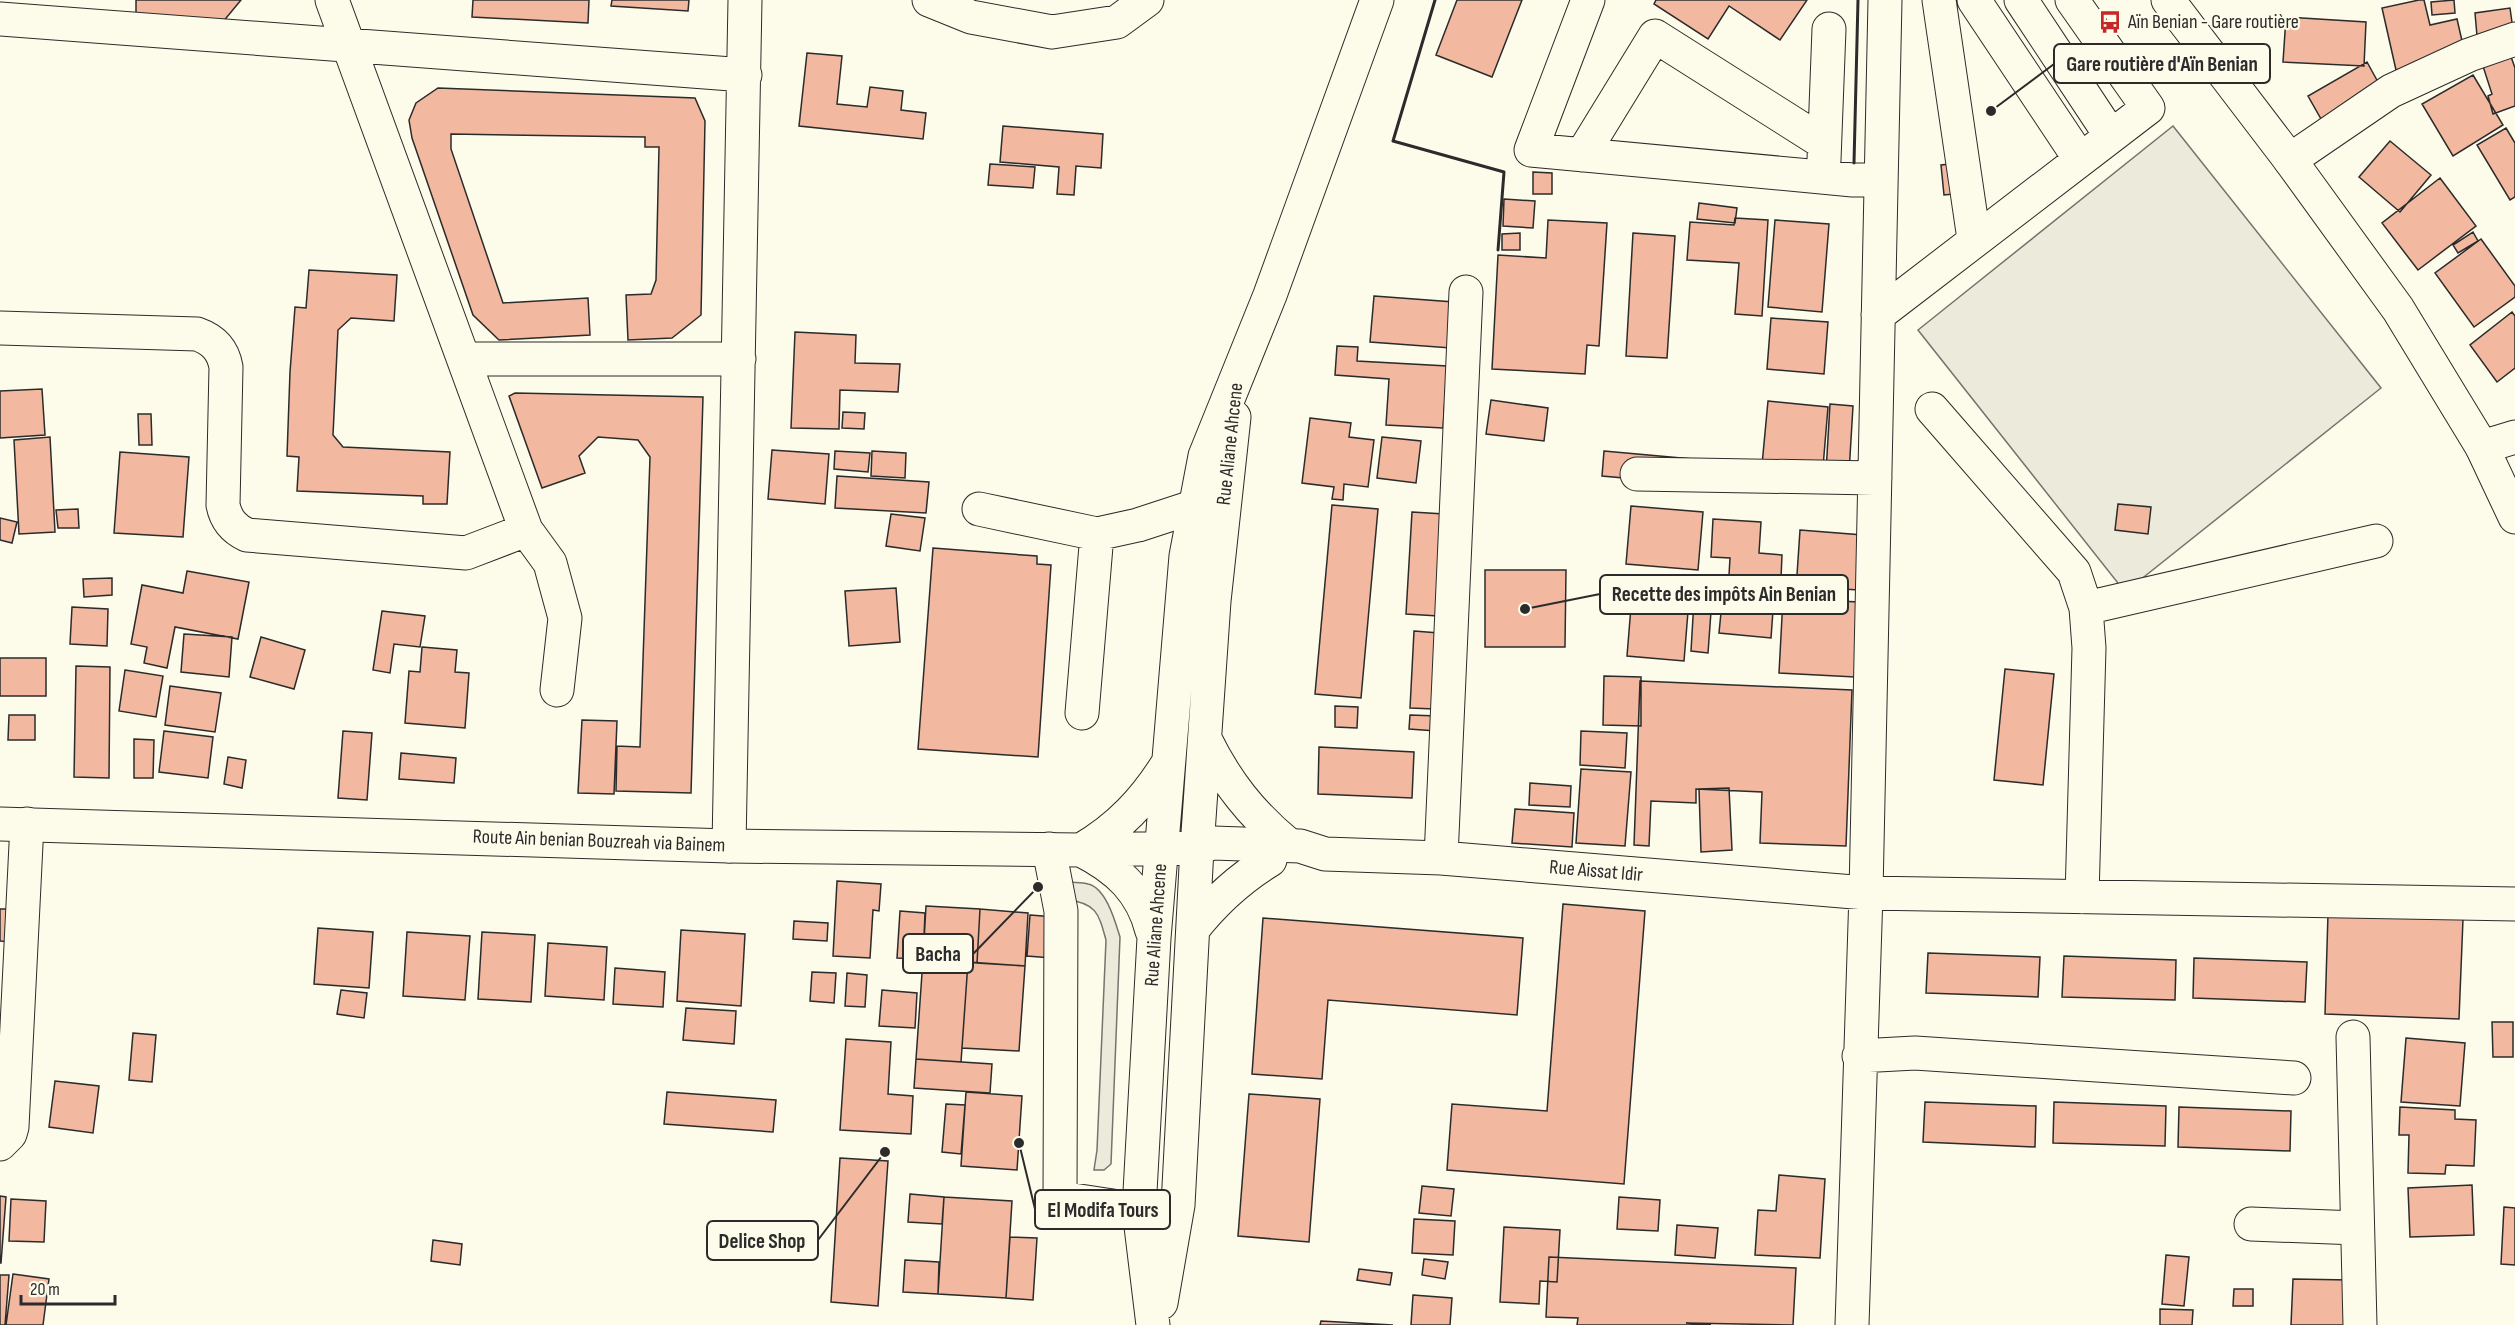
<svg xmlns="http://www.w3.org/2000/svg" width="2515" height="1325" font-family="'Sofia Sans Condensed',sans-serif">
	<rect width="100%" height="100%" fill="#fdfbea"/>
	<path fill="#ecebdb" stroke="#74746e" stroke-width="1.5" d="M2173,126L2381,388L2125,592L1918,330Z
		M1068,882C1074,883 1082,882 1088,884C1106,888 1115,921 1120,937L1111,1164L1104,1170H1094L1097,1150L1106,940C1099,915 1097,903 1068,900Z"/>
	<path fill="#f2b8a0" stroke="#2b2b2b" stroke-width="1.5" d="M136,0H241L222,23L136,20Z
		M473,0H589L588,23L472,17Z
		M612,0H689L688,11L611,6Z
		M1457,0H1522L1492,77L1436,55Z
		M1656,0H1807L1780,40L1729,6L1708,39L1654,4Z
		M2419,0H2424L2430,25L2457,19L2465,54L2396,70L2382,8Z
		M2454,0L2455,13L2432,15L2431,2Z
		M2510,8L2513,30L2477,36L2475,13Z
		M2286,17L2366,22L2364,66L2283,62Z
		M2509,51L2515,68V106L2493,114L2488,96L2492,94L2481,60Z
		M807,53L842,56L837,104L867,107L870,87L903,91L901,110L926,113L923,139L799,126Z
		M2367,62L2384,93L2325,126L2308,96Z
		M2473,75L2503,125L2453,156L2422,104Z
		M438,88L695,98L705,121L701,315L672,338L628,340L626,295L651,294L656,280L659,147H645V137L451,134V149L503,303L588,298L590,335L499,340L473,315L412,138L409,120L416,103Z
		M1003,126L1103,134L1101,168L1076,166L1074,195L1057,194L1059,167L1000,162Z
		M2506,128L2515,143V197L2510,200L2477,145Z
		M2390,141L2431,175L2400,212L2359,177Z
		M1961,163L1964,193L1944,195L1941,165Z
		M990,164L1035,167L1033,188L988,185Z
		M1533,172L1552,173V194H1533Z
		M2440,178L2476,226L2418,270L2382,223Z
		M1504,199L1535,201L1533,228L1503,226Z
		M1699,203L1737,208L1735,223L1697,219Z
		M1735,218L1768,220L1762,316L1735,314L1739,263L1687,260L1690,222L1734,225Z
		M1548,220L1607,223L1599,346L1587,345L1585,374L1492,369L1498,255L1546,258Z
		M1775,220L1829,224L1822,312L1768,307Z
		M2473,232L2478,241L2458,253L2453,245Z
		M1520,233V250H1502V234Z
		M1633,233L1675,236L1667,358L1626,356Z
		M2481,239L2515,286V297L2474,327L2435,273Z
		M309,270L397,275L394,321L351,318L338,330L333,435L343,447L450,452L447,504H423V496L297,491L299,457L287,456L290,372L295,307L306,308Z
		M1374,296L1454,302L1451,348L1370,342Z
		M2512,312L2515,316V368L2497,382L2470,345Z
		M1771,318L1828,322L1824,374L1767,369Z
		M795,332L856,335L855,363L900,364L898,392L840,390L839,429L791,428Z
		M1337,346L1358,347L1357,361L1447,366L1443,428L1386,425L1389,379L1335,375Z
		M42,389L45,435L0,438V391Z
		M515,393L703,397L691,793L616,791L617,746L640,747L650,457L638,440L598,437L579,456L585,473L542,488L509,396Z
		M1491,400L1548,408L1544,441L1486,434Z
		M1768,401L1828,407L1822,479L1762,465Z
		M1830,404L1853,406L1849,473L1826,472Z
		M843,412L865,413L864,429L842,428Z
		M138,414H151L152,445H139Z
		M1310,418L1351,423L1349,437L1374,440L1368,487L1344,484L1343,500L1332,499L1334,487L1302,483Z
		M50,437L55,532L19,534L14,440Z
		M1382,437L1421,441L1416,483L1377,478Z
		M772,450L829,454L825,504L768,499Z
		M835,451L870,453L868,472L834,469Z
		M872,451L906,453L905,478L871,476Z
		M1604,451L1692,459L1690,484L1602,476Z
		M120,452L189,457L183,537L114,533Z
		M837,476L929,482L926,513L835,508Z
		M2118,504L2151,507L2148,534L2115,530Z
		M1332,505L1378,509L1361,698L1315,694Z
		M1631,506L1703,512L1698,570L1626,564Z
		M78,509L79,528H58L56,510Z
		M1412,512L1444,514L1438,616L1406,614Z
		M891,514L925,518L920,551L886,546Z
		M0,518L17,522L12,543L0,540Z
		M1713,519L1761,522L1759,553L1782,555L1781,578L1729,575L1730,558L1711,557Z
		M1800,530L1863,535L1858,590L1815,587L1816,576L1797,575Z
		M933,548L1037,556V564L1051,565L1038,757L918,749Z
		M1485,570H1566L1565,647H1485Z
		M187,571L249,582L238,639L175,627L167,668L144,663L147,647L131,644L142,585L183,593Z
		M112,578V595L84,597L83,579Z
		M1633,582L1690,587L1684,661L1627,656Z
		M1695,583L1713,584L1708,653L1691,651Z
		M896,588L900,642L849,646L845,591Z
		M1723,592L1774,597L1771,638L1719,633Z
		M1783,598L1858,602L1855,677L1779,673Z
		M72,607L108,609L107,646L70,644Z
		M382,611L425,616L420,647L394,644L390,673L373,670Z
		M1414,631L1439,633L1435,709L1410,708Z
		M184,634L232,637L229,677L181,672Z
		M261,637L305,650L294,689L250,677Z
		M422,647L457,650L455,672L469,673L465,728L405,723L409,671L420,672Z
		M0,658H46V696H0Z
		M76,666L110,667L109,778L74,777Z
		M2005,669L2054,674L2043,785L1994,780Z
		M125,670L163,676L156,717L119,711Z
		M1604,676L1641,677V726L1603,725Z
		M1640,681L1852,690L1846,846L1760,843L1762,792L1696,789V803L1651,801L1649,846L1634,845Z
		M170,686L221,693L215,732L165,725Z
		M1335,706L1358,707L1357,728L1335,727Z
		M9,715H35V740H8Z
		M1410,715L1437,716L1436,731L1409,729Z
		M582,720L617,721L614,794L578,793Z
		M164,731L213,737L208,778L159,772Z
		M343,731L372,733L367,800L338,798Z
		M1581,731L1627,733L1625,768L1580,765Z
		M134,739L154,740L153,778H134Z
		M1319,747L1414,752L1412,798L1318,794Z
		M401,753L456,758L454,783L399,779Z
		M228,757L246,760L242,788L224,784Z
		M1581,769L1631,772L1625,846L1576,843Z
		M1530,783L1571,786L1570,807L1529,805Z
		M1729,788L1732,850L1701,852L1699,789Z
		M1515,809L1574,813L1572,847L1512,843Z
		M837,881L881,884L879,911L873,910L870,958L833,956Z
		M1563,904L1645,911L1624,1184L1447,1170L1452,1104L1547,1111Z
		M926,906L980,909L977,963L923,959Z
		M0,909H11V942L0,941Z
		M980,909L1028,913L1025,966L977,963Z
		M900,911L925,913L923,959L897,958Z
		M2328,914L2463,919L2459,1019L2325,1014Z
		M1030,915L1055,917L1052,958L1027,956Z
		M1263,918L1523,938L1517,1015L1328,1000L1322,1079L1252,1074Z
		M794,921L828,923L827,941L793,939Z
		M318,928L373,932L369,988L314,984Z
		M681,930L745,934L741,1006L677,1001Z
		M407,932L470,936L465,1000L403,996Z
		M482,932L535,935L531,1002L478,999Z
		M548,943L607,947L604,1000L545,996Z
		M1928,953L2040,957L2038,997L1926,993Z
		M2064,956L2176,960L2175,1000L2062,997Z
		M2194,958L2307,962L2305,1002L2193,998Z
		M923,959L968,962L961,1062L916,1059Z
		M968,962L1025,966L1019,1051L962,1048Z
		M615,968L665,972L663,1007L613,1004Z
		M812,972L836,973L834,1003L810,1001Z
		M847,973L867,975L865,1007L845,1006Z
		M341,990L367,993L364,1018L337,1014Z
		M882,990L917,993L915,1028L879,1026Z
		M686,1008L736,1011L734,1044L683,1040Z
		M2492,1022H2513V1057H2493Z
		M133,1033L156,1035L152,1082L129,1080Z
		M2406,1038L2465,1043L2460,1106L2401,1102Z
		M846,1039L891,1042L888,1094L913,1096L911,1134L840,1130Z
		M916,1059L992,1064L990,1093L914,1088Z
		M55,1081L99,1086L93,1133L49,1127Z
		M667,1092L776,1100L773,1132L664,1124Z
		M966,1092L1022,1096L1017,1170L961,1166Z
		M1249,1094L1320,1099L1309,1242L1238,1236Z
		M1925,1102L2036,1106L2035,1147L1923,1142Z
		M2054,1102L2166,1106L2165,1146L2053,1143Z
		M946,1104L965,1105L961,1154L942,1152Z
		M2179,1107L2291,1111L2290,1151L2178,1147Z
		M2400,1107L2455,1110V1119L2476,1120L2474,1166L2446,1165L2445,1174L2408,1173L2409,1135H2399Z
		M840,1158L888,1161L878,1306L831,1302Z
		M1779,1175L1825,1179L1820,1258L1755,1255L1758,1210L1776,1211Z
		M2472,1185L2474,1235L2410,1237L2408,1188Z
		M1422,1186L1454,1189L1451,1216L1419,1213Z
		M910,1194L944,1197L942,1224L908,1222Z
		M0,1196L6,1197L1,1263H0Z
		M944,1197L1012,1201L1006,1298L938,1294Z
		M1619,1197L1660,1200L1658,1231L1617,1229Z
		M11,1199L46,1201L44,1242L9,1241Z
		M2504,1207L2515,1208V1265L2501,1264Z
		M1414,1219L1455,1221L1453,1255L1412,1253Z
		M1677,1225L1718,1228L1715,1258L1675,1255Z
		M1504,1227L1560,1230L1557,1282L1540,1281L1539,1304L1500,1302Z
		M1010,1237L1037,1238L1033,1300L1006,1298Z
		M433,1240L462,1244L460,1265L431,1261Z
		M2166,1255L2189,1257L2184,1306L2162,1304Z
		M1549,1257L1796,1268L1793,1325L1686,1323L1711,1325H1577L1578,1318L1546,1317Z
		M1424,1259L1448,1262L1445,1279L1422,1275Z
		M905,1260L939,1262L938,1294L903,1292Z
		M1359,1269L1392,1273L1390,1285L1357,1280Z
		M13,1274L49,1279L43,1325H6Z
		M0,1275H9L5,1325H0Z
		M2293,1279L2350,1280L2348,1325H2291Z
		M2234,1289H2253V1306H2233Z
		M1413,1295L1452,1298L1450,1325H1411Z
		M2160,1309L2193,1310L2192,1325H2160Z
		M1321,1321L1393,1325H1320Z"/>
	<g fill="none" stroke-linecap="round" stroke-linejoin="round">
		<g stroke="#2b2b2b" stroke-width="35">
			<path id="minor" d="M929,0L971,17L1052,32L1117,22L1147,0
				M1588,0L1531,150L1853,180H1881
				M1939,0L1974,239
				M1974,0L2080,159
				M2021,0L2111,136
				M0,19L745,75
				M1582,155L1655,36L1824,143
				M1824,160L1829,29
				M2290,160L2391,91L2469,55L2515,39
				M1878,315L2148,108L2072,0
				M0,328L197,334C214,340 223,350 226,367L223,505C226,520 234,529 247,535L466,553L526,530L332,0
				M464,359H739
				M1932,409L2074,572L2086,608L2089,648L2082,897
				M2482,447L2515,437
				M1637,474L1875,478
				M979,509L1097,534L1138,525L1193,507
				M526,530L550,563L565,618L557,690
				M2086,608L2376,541
				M1082,713L1097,534
				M729,846L745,0
				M1197,848L1213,843L1300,846L1325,854L1441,858L1866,893L2515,904
				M1049,849L1061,911L1060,1198L1139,1210
				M1441,858L1466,292
				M2353,1037L2360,1325
				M1859,1056L1915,1053L2294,1078
				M0,1144L10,1134L12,1127L27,824
				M2251,1224L2357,1228
				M1852,1325L1866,893L1885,0"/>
		</g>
		<g stroke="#2b2b2b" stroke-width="35">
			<path id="major" d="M2168,0L2290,160L2398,309L2482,447L2515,517
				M1205,739C1226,782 1252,815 1289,845
				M0,824L729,846L1081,850L1197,848
				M1081,850C1119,828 1145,800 1168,763
				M1081,850C1117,868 1142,891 1152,931
				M1193,929C1215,901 1239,879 1270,860
				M1161,1303L1178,1205L1197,848L1214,601L1234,417
				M1153,1325L1139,1210L1154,938L1186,556L1205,456L1270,295L1377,0"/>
		</g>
		<use href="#minor" stroke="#fdfbea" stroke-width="33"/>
		<use href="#major" stroke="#fdfbea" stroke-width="33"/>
		<path stroke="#2b2b2b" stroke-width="3" d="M1435,0L1393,141L1504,172L1498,250
			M1854,163L1858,0"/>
	</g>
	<defs>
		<g id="bus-bare" transform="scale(1.8)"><path d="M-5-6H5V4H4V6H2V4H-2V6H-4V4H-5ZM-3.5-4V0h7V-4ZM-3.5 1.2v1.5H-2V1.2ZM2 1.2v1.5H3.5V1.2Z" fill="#c62828" stroke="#fdfbea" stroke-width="2.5" paint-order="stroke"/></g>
	</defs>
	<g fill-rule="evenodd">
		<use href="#bus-bare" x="2110" y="22"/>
	</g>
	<g text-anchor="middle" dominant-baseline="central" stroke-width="4.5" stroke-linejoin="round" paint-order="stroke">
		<g font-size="20" fill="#2b2b2b" stroke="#fdfbea" text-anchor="start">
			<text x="2128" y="22">Aïn Benian - Gare routière</text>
		</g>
		<g font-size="20" fill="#2b2b2b" stroke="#fdfbea">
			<text transform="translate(1230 444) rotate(-84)">Rue Aliane Ahcene</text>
			<text transform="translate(599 841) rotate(2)">Route Ain benian Bouzreah via Bainem</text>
			<text transform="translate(1596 871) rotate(5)">Rue Aissat Idir</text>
			<text transform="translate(1156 925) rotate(-86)">Rue Aliane Ahcene</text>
		</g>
	</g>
	<path fill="none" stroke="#2b2b2b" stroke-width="2" d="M1991 111L2054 64M1525 609L1600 594M1038 887L973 954M1019 1143L1035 1209M885 1152L818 1240"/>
	<g fill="#2b2b2b" stroke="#fdfbea" stroke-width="2">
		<circle cx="1991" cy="111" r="6"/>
		<circle cx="1525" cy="609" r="6"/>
		<circle cx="1038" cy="887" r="6"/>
		<circle cx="1019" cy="1143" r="6"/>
		<circle cx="885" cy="1152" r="6"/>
	</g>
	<g fill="#fdfbea" stroke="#2b2b2b" stroke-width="2">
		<rect x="2054" y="44" width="216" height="39" rx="6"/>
		<rect x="1600" y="575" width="248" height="39" rx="6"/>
		<rect x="903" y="934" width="70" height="39" rx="6"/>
		<rect x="1035" y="1190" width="135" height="39" rx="6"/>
		<rect x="707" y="1221" width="111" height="39" rx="6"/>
	</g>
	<g font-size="21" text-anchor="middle" font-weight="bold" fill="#2b2b2b">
		<text x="2162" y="71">Gare routière d'Aïn Benian</text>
		<text x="1724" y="601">Recette des impôts Ain Benian</text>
		<text x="938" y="961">Bacha</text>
		<text x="1103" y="1217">El Modifa Tours</text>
		<text x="762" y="1248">Delice Shop</text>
	</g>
	<path d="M21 1295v9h94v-9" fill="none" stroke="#2b2b2b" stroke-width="3"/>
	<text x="30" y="1295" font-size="18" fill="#2b2b2b" stroke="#fdfbea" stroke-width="4.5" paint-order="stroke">20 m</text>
</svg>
